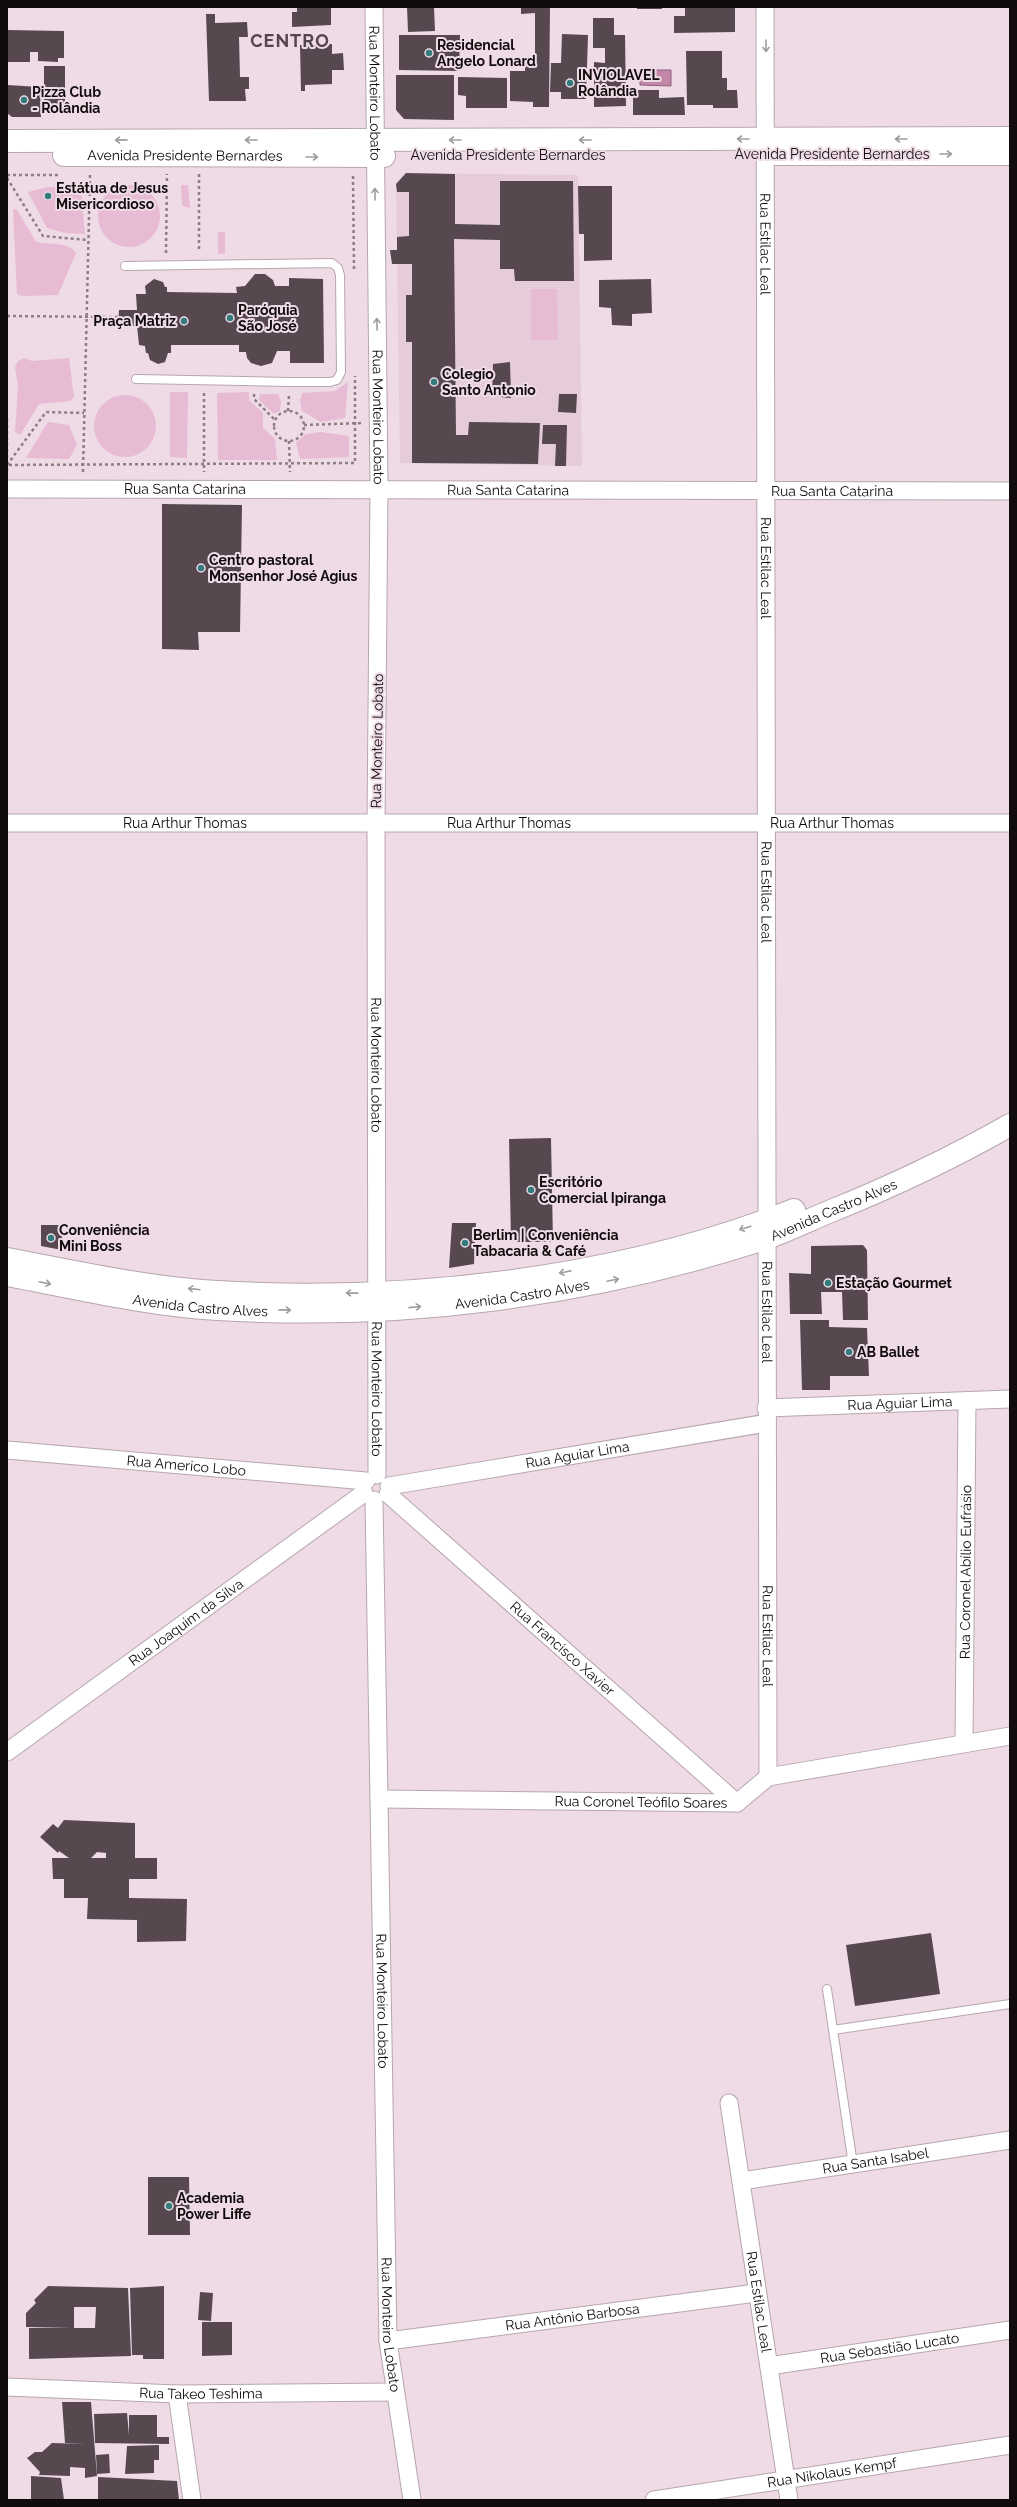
<svg xmlns="http://www.w3.org/2000/svg" width="1017" height="2507" font-family="Raleway,sans-serif">
	<rect width="100%" height="100%" fill="#eedbe5"/>
	<path fill="#e6ccda" d="M406,173L578,175L582,466L400,463L396,184Z"/>
	<path fill="#e7bbd3" d="M98 216a31 31 0 1 1 62 0a31 31 0 1 1-62 0Z
		M181,185H188L190,208L182,206Z
		M48,187L81,189L85,234L65,233L47,228L28,192Z
		M13,209L17,210L36,242C49,245 69,241 76,253L58,295L22,296L17,294Z
		M218,232H225V254H218Z
		M531,289H557L558,340H531Z
		M24,358L32,361L69,358L74,397L70,401L39,404L20,435L15,432L18,387L15,367L18,361Z
		M348,382L345,418L321,422L302,411L300,401L302,393L335,391Z
		M170,392H188L187,458L170,457Z
		M249,392V400L263,413V428L275,439L277,460H218L217,393Z
		M260,394H278L281,401L280,411L274,414L259,400Z
		M94 426a31 31 0 1 1 62 0a31 31 0 1 1-62 0Z
		M48,422L69,425L77,445L69,459L26,458Z
		M321,432L349,436V457L300,459L296,443L306,434Z"/>
	<path fill="#c385a8" stroke="#8e607a" d="M640,70H671V86L640,85Z"/>
	<path fill="#574850" fill-rule="evenodd" d="M303,7H331V25L292,27V12H297V8Z
		M407,7H434L435,31L408,32Z
		M521,7H550L549,107H533V102L510,101V71H525V62H535V13L521,14Z
		M637,7H662V9H637Z
		M685,7H735V32L674,33V16H685Z
		M206,14H215V23L247,22L248,37H239L240,77H249V89H245L246,101H209Z
		M593,18H614V35H625L626,106L594,107V62L605,63V48H593Z
		M7,30L64,31V58H58V62L38,61V52H30V62H7Z
		M562,34L588,35L586,99H561V92H550L551,63H561Z
		M399,35H460L459,71L399,70Z
		M332,44V54L343,53L344,70H332V84L305,85V91H301L300,45Z
		M686,51H722V78H727V90H737L738,108H713V105H687Z
		M44,66H65V109H44Z
		M396,75H454V120L404,119L396,110Z
		M458,77L507,78V108H466V96L458,95Z
		M7,85L40,87L41,117H12L7,113Z
		M633,90H659V98L684,97L685,115H633Z
		M406,173L455,174V224L500,225V181H573L574,281H515L514,269H500V240L454,239L456,435H468L469,422L540,423L538,464L412,463V342H406V295H412V264H392L390,250H397V237L409,236V192H397L396,184Z
		M578,186H612V260L584,261V234H579Z
		M255,274H265L273,280L275,286H289V278L323,279L324,363H290V351H277L272,363L261,366L251,363L247,358L246,352H239V345H171V353H168L165,362L158,364L150,360L148,353H146L145,346L139,345L137,326H118L119,310H137L136,294H146L145,286L154,279L163,282L165,287H167V292L237,293L236,287L245,286Z
		M651,279L652,313L632,314V326L612,325L611,308L599,307V280Z
		M510,362L511,398L492,396L493,364Z
		M559,394H577L576,413L558,412Z
		M543,425H567L566,466H555L556,444H542Z
		M162,504L242,505L240,632H198L199,650L162,649Z
		M551,1138L553,1242H511L509,1139Z
		M452,1223H476L474,1264L449,1268Z
		M41,1225H62V1250L41,1246Z
		M863,1245L867,1250L868,1320H843L842,1292H821L822,1314H790L789,1273L811,1274V1246Z
		M800,1320H829V1327L867,1328L869,1376H830V1390H802Z
		M64,1820L135,1823V1858H157V1879H129V1898L187,1899L186,1941L137,1942V1920L87,1919L88,1898H64V1879H53L52,1858H69L59,1851L58,1853L40,1837L53,1824L58,1828ZM97,1852L106,1853V1858H91Z
		M931,1933L940,1994L855,2006L846,1945Z
		M148,2177H189L190,2235H148Z
		M48,2286L128,2288L131,2356L29,2359V2328H72L26,2327V2313L36,2303L34,2300ZM74,2307H96L95,2328H74Z
		M164,2286V2359H143V2355H132L130,2288Z
		M200,2292L213,2293L211,2321L198,2320Z
		M202,2322H232V2355L202,2356Z
		M62,2402H91L97,2476L85,2478V2468L70,2467V2476L39,2475L40,2472L27,2458L35,2452H42L52,2443L86,2444L65,2443Z
		M127,2413L129,2435V2415H157V2437H169V2444L95,2443L94,2414Z
		M159,2445V2460H154V2473L125,2474L127,2446Z
		M109,2454L110,2473L97,2474L96,2455Z
		M31,2476L61,2478L64,2500H31Z
		M98,2477L177,2481L179,2500H98Z"/>
	<g fill="none" stroke-linecap="round" stroke-linejoin="round">
		<g stroke="#b7a6af" stroke-width="10">
			<path id="lane" d="M125,266L332,263L338,268L340,275L341,372L337,380L330,382H289L136,379
				M827,1989L853,2165
				M833,2030L1010,2004"/>
		</g>
		<g stroke="#b7a6af" stroke-width="19">
			<g id="street">
				<path id="s1" d="M374,7L379,489L376,823L377,1475"/>
				<path id="s2" d="M765,7L768,1777"/>
				<path id="s3" d="M7,489C341,488 676,492 1010,491"/>
				<path id="s4" d="M7,823H1010"/>
				<path id="s5" d="M766,1408L1010,1399"/>
				<path id="s6" d="M7,1450L366,1481"/>
				<path id="s7" d="M389,1486L767,1423"/>
				<path id="s8" d="M388,1494L737,1803"/>
				<path id="s9" d="M374,1500L388,2341L412,2500"/>
				<path id="s10" d="M964,1743L967,1401"/>
				<path id="s11" d="M7,1752L364,1493"/>
				<path id="s12" d="M379,1799L737,1803L768,1777L1010,1736"/>
				<path id="s13" d="M729,2103L789,2500"/>
				<path id="s14" d="M742,2181L1010,2140"/>
				<path id="s15" d="M388,2341L756,2293"/>
				<path id="s16" d="M769,2366L1010,2330"/>
				<path id="s17" d="M7,2387L177,2394L395,2392"/>
				<path d="M177,2394L192,2500"/>
				<path id="s18" d="M654,2500L1010,2445"/>
			</g>
		</g>
		<g stroke="#b7a6af" stroke-width="24">
			<g id="secondary">
				<path d="M7,141L1010,138"/>
				<path d="M776,154H1010"/>
				<path id="s19" d="M64,155L384,156"/>
				<path d="M7,1259C76,1272 147,1288 217,1292C406,1303 617,1280 794,1210"/>
				<path id="s20" d="M7,1275C77,1288 147,1305 218,1309C402,1320 588,1296 764,1239C787,1231 809,1220 831,1211C893,1186 952,1158 1010,1125"/>
			</g>
		</g>
		<path stroke="#8b7e85" stroke-width="2.5" stroke-dasharray="3 3" stroke-linecap="butt" d="M199,174V251
			M7,175H58
			M353,176L354,269
			M7,178L43,236L88,240
			M166,253L167,174
			M7,316L118,317
			M204,393V472
			M254,394V399L275,420
			M288,411L289,395
			M274 426a15 15 0 1 1 30 0a15 15 0 1 1-30 0Z
			M7,419V465L355,463V376
			M304,425L362,423
			M289,441L290,472
			M7,471V465L46,412L84,413
			M83,472L90,175"/>
		<use href="#lane" stroke="#fff" stroke-width="8"/>
		<use href="#street" stroke="#fff" stroke-width="17"/>
		<use href="#secondary" stroke="#fff" stroke-width="22"/>
	</g>
	<defs><path id="oneway-shaft" d="M-6 0H5M1.5-3L5.5 0L1.5 3" fill="none" stroke-width="1.6" stroke-linecap="round" stroke-linejoin="round"/></defs>
	<g stroke="#a09d9f">
		<use href="#oneway-shaft" transform="translate(766 46) rotate(90)"/>
		<use href="#oneway-shaft" transform="translate(743 139) rotate(180)"/>
		<use href="#oneway-shaft" transform="translate(901 139) rotate(180)"/>
		<use href="#oneway-shaft" transform="translate(121 140) rotate(179)"/>
		<use href="#oneway-shaft" transform="translate(251 140) rotate(-180)"/>
		<use href="#oneway-shaft" transform="translate(455 140) rotate(180)"/>
		<use href="#oneway-shaft" transform="translate(585 140) rotate(180)"/>
		<use href="#oneway-shaft" transform="translate(946 154)"/>
		<use href="#oneway-shaft" transform="translate(312 157)"/>
		<use href="#oneway-shaft" transform="translate(375 194) rotate(-91)"/>
		<use href="#oneway-shaft" transform="translate(377 324) rotate(-91)"/>
		<use href="#oneway-shaft" transform="translate(745 1228) rotate(163)"/>
		<use href="#oneway-shaft" transform="translate(565 1272) rotate(169)"/>
		<use href="#oneway-shaft" transform="translate(613 1280) rotate(-12)"/>
		<use href="#oneway-shaft" transform="translate(45 1283) rotate(12)"/>
		<use href="#oneway-shaft" transform="translate(194 1289) rotate(-173)"/>
		<use href="#oneway-shaft" transform="translate(352 1293) rotate(-179)"/>
		<use href="#oneway-shaft" transform="translate(415 1307) rotate(-6)"/>
		<use href="#oneway-shaft" transform="translate(285 1310) rotate(1)"/>
	</g>
	<g fill="#337c7c" stroke="#eedbe5" stroke-width="1.5">
		<circle cx="429" cy="53" r="4"/>
		<circle cx="570" cy="83" r="4"/>
		<circle cx="24" cy="100" r="4"/>
		<circle cx="48" cy="196" r="4"/>
		<circle cx="230" cy="318" r="4"/>
		<circle cx="184" cy="321" r="4"/>
		<circle cx="434" cy="382" r="4"/>
		<circle cx="201" cy="568" r="4"/>
		<circle cx="531" cy="1190" r="4"/>
		<circle cx="51" cy="1238" r="4"/>
		<circle cx="465" cy="1243" r="4"/>
		<circle cx="828" cy="1283" r="4"/>
		<circle cx="849" cy="1352" r="4"/>
		<circle cx="169" cy="2206" r="4"/>
	</g>
	<g text-anchor="middle" dominant-baseline="central" stroke-width="4" stroke-linejoin="round" paint-order="stroke">
		<g font-size="14" font-weight="bold" fill="#110b0e" stroke="#eedbe5" text-anchor="start">
			<text x="437" y="45">Residencial<tspan x="437" dy="16">Angelo Lonard</tspan></text>
			<text x="578" y="75">INVIOLAVEL<tspan x="578" dy="16">Rolândia</tspan></text>
			<text x="32" y="92">Pizza Club<tspan x="32" dy="16">- Rolândia</tspan></text>
			<text x="56" y="188">Estátua de Jesus<tspan x="56" dy="16">Misericordioso</tspan></text>
			<text x="238" y="310">Paróquia<tspan x="238" dy="16">São José</tspan></text>
			<text x="176" y="321" text-anchor="end">Praça Matriz</text>
			<text x="442" y="374">Colegio<tspan x="442" dy="16">Santo Antonio</tspan></text>
			<text x="209" y="560">Centro pastoral<tspan x="209" dy="16">Monsenhor José Agius</tspan></text>
			<text x="539" y="1182">Escritório<tspan x="539" dy="16">Comercial Ipiranga</tspan></text>
			<text x="59" y="1230">Conveniência<tspan x="59" dy="16">Mini Boss</tspan></text>
			<text x="473" y="1235">Berlim | Conveniência<tspan x="473" dy="16">Tabacaria &amp; Café</tspan></text>
			<text x="836" y="1283">Estação Gourmet</text>
			<text x="857" y="1352">AB Ballet</text>
			<text x="177" y="2198">Academia<tspan x="177" dy="16">Power Liffe</tspan></text>
		</g>
		<g font-size="14" fill="#110b0e" stroke="#eedbe5">
			<text stroke="none"><textPath href="#s1" startOffset="86">Rua Monteiro Lobato</textPath></text>
			<text x="832" y="154">Avenida Presidente Bernardes</text>
			<text x="508" y="155">Avenida Presidente Bernardes</text>
			<text stroke="none"><textPath href="#s19" startOffset="121">Avenida Presidente Bernardes</textPath></text>
			<text stroke="none"><textPath href="#s2" startOffset="237">Rua Estilac Leal</textPath></text>
			<text stroke="none"><textPath href="#s1" startOffset="410">Rua Monteiro Lobato</textPath></text>
			<text stroke="none"><textPath href="#s3" startOffset="178">Rua Santa Catarina</textPath></text>
			<text stroke="none"><textPath href="#s3" startOffset="501">Rua Santa Catarina</textPath></text>
			<text stroke="none"><textPath href="#s3" startOffset="825">Rua Santa Catarina</textPath></text>
			<text stroke="none"><textPath href="#s2" startOffset="561">Rua Estilac Leal</textPath></text>
			<text transform="translate(377 741) rotate(-89)">Rua Monteiro Lobato</text>
			<text stroke="none"><textPath href="#s4" startOffset="178">Rua Arthur Thomas</textPath></text>
			<text stroke="none"><textPath href="#s4" startOffset="502">Rua Arthur Thomas</textPath></text>
			<text stroke="none"><textPath href="#s4" startOffset="825">Rua Arthur Thomas</textPath></text>
			<text stroke="none"><textPath href="#s2" startOffset="885">Rua Estilac Leal</textPath></text>
			<text stroke="none"><textPath href="#s1" startOffset="1058">Rua Monteiro Lobato</textPath></text>
			<text stroke="none"><textPath href="#s20" startOffset="843">Avenida Castro Alves</textPath></text>
			<text stroke="none"><textPath href="#s20" startOffset="519">Avenida Castro Alves</textPath></text>
			<text stroke="none"><textPath href="#s20" startOffset="196">Avenida Castro Alves</textPath></text>
			<text stroke="none"><textPath href="#s2" startOffset="1305">Rua Estilac Leal</textPath></text>
			<text stroke="none"><textPath href="#s1" startOffset="1382">Rua Monteiro Lobato</textPath></text>
			<text stroke="none"><textPath href="#s5" startOffset="134">Rua Aguiar Lima</textPath></text>
			<text stroke="none"><textPath href="#s7" startOffset="191">Rua Aguiar Lima</textPath></text>
			<text stroke="none"><textPath href="#s6" startOffset="180">Rua Americo Lobo</textPath></text>
			<text stroke="none"><textPath href="#s10" startOffset="171">Rua Coronel Abílio Eufrásio</textPath></text>
			<text stroke="none"><textPath href="#s11" startOffset="221">Rua Joaquim da Silva</textPath></text>
			<text stroke="none"><textPath href="#s2" startOffset="1629">Rua Estilac Leal</textPath></text>
			<text stroke="none"><textPath href="#s8" startOffset="233">Rua Francisco Xavier</textPath></text>
			<text stroke="none"><textPath href="#s12" startOffset="262">Rua Coronel Teófilo Soares</textPath></text>
			<text stroke="none"><textPath href="#s9" startOffset="501">Rua Monteiro Lobato</textPath></text>
			<text stroke="none"><textPath href="#s14" startOffset="135">Rua Santa Isabel</textPath></text>
			<text stroke="none"><textPath href="#s13" startOffset="201">Rua Estilac Leal</textPath></text>
			<text stroke="none"><textPath href="#s15" startOffset="186">Rua Antônio Barbosa</textPath></text>
			<text stroke="none"><textPath href="#s9" startOffset="825">Rua Monteiro Lobato</textPath></text>
			<text stroke="none"><textPath href="#s16" startOffset="122">Rua Sebastião Lucato</textPath></text>
			<text stroke="none"><textPath href="#s17" startOffset="194">Rua Takeo Teshima</textPath></text>
			<text stroke="none"><textPath href="#s18" startOffset="180">Rua Nikolaus Kempf</textPath></text>
		</g>
		<g font-size="18" font-weight="bold" letter-spacing="1" fill="#54464d" stroke="#eedbe5">
			<text x="290" y="40">CENTRO</text>
		</g>
	</g>
	<rect width="1017" height="2507" fill="none" stroke="#110b0e" stroke-width="16"/>
</svg>
